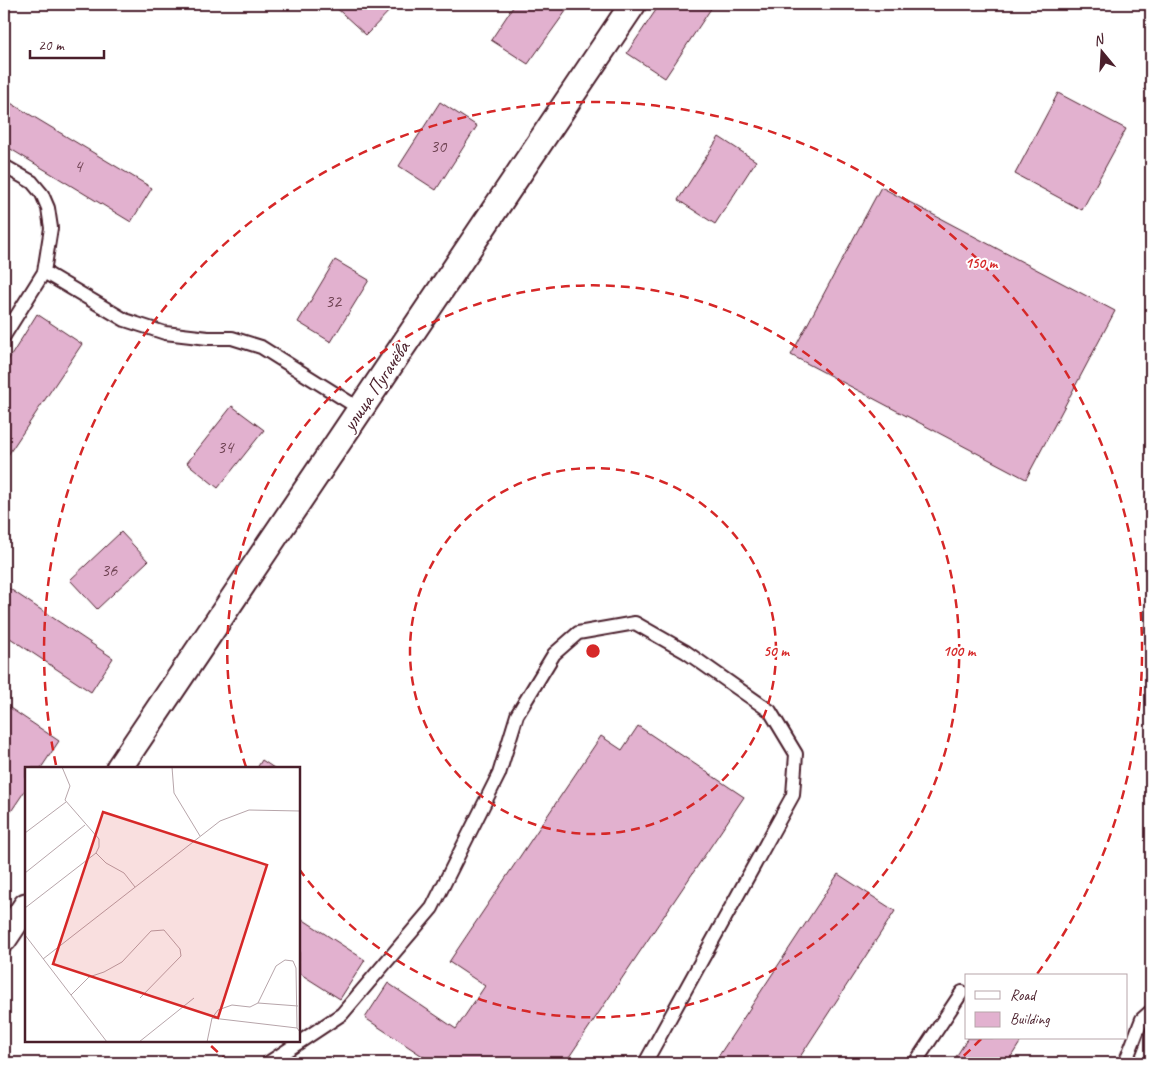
<svg xmlns="http://www.w3.org/2000/svg" width="1155" height="1067" font-family="Caveat,sans-serif">
	<rect width="100%" height="100%" fill="#fff"/>
	<filter id="ink" filterUnits="userSpaceOnUse"><feTurbulence type="fractalNoise" baseFrequency=".02" numOctaves="2"/><feDisplacementMap in="SourceGraphic" scale="10" xChannelSelector="R" yChannelSelector="G"/><feConvolveMatrix kernelMatrix="1 2 1 2 8 2 1 2 1" color-interpolation-filters="sRGB"/></filter>
	<g filter="url(#ink)">
		<path fill="#e2b1cf" stroke="#4a1f2b" d="M332,4H396L366,35Z
			M515,4H571L528,64L491,40Z
			M660,4H714L665,78L627,53Z
			M1058,93L1126,129L1082,210L1015,174Z
			M4,99L152,188L131,222L4,145Z
			M440,102L477,126L436,190L399,166Z
			M719,137L756,161L715,224L678,200Z
			M881,187L1115,311L1026,479L791,355Z
			M335,260L369,280L331,342L298,322Z
			M37,314L82,344L4,461V367Z
			M232,406L264,430L218,488L187,463Z
			M121,532L148,561L97,609L70,580Z
			M4,585L113,658L91,692L4,634Z
			M4,704L59,741L41,768H26V789L4,822Z
			M638,726L744,797L565,1063H433L365,1018L388,983L456,1029L485,986L449,962L601,736L622,750Z
			M262,760L274,768H257Z
			M838,874L895,911L796,1063H714Z
			M299,917L365,960L340,999L299,973Z
			M968,1038H1023L1007,1063H952Z"/>
		<g fill="none" stroke-linecap="round" stroke-linejoin="round">
			<g stroke="#4a1f2b" stroke-width="16">
				<path id="service" d="M4,166L32,182L42,194L48,208L51,228L44,272L4,336
					M44,272L125,320L165,333L208,338H232L261,347L360,409
					M268,1063L342,1014L432,908L499,774L517,715L554,654L578,633L635,623L686,652L770,711L796,754L793,795L645,1063
					M915,1063L962,992
					M1125,1063L1142,1019L1151,1011"/>
			</g>
			<g stroke="#4a1f2b" stroke-width="29">
				<path id="minor" d="M119,768L633,4
					M4,939L26,906"/>
			</g>
			<use href="#service" stroke="#fff" stroke-width="12"/>
			<use href="#minor" stroke="#fff" stroke-width="25"/>
		</g>
	</g>
	<g fill="none" stroke="#d62828" stroke-width="2.5" stroke-dasharray="9 6">
		<circle cx="593" cy="651" r="183"/>
		<path d="M246 767A366 366 0 1 1 299 869"/>
		<path d="M981 1039A549 549 0 0 1 957 1062M229 1062A549 549 0 0 1 208 1043M56 765A549 549 0 1 1 1037 974"/>
	</g>
	<g text-anchor="middle" dominant-baseline="central" stroke-width="4" stroke-linejoin="round" paint-order="stroke">
		<g font-size="18" fill="#704454">
			<text x="438" y="146">30</text>
			<text x="78" y="166">4</text>
			<text x="333" y="301">32</text>
			<text x="225" y="447">34</text>
			<text x="109" y="570">36</text>
		</g>
		<g font-size="20" fill="#4a1f2b" stroke="#fff">
			<text transform="translate(376 386) rotate(-56)">улица Пугачёва</text>
		</g>
	</g>
	<g transform="translate(25 767)">
		<rect width="275" height="275" fill="#fff"/>
		<path fill="none" stroke="#b7a5aa" stroke-width="1" d="M147,0L149,26L175,69M0,66L41,35M71,86L81,96L99,106L110,120M0,106L60,58M0,141L71,86L74,80V72L40,33L45,19L37,0M0,168L82,275M18,192L195,54L224,43L275,44M46,228L64,210L79,205L97,195L126,164L139,163L155,182L156,189L115,231M233,236L273,239M187,251L272,261M114,275L169,231M182,275L187,251L193,243L207,238L225,240L233,236L251,199L260,193L268,194L271,201L272,261L275,265"/>
		<path fill="#d62828" fill-opacity="0.15" stroke="#d62828" stroke-width="2.5" d="M78,45L242,98L193,251L28,197Z"/>
		<rect width="275" height="275" fill="none" stroke="#4a1f2b" stroke-width="2.5"/>
	</g>
	<circle cx="593" cy="651" r="8" fill="#d62828" stroke="#fff" stroke-width="2.5"/>
	<g font-size="15" text-anchor="middle" font-weight="bold" fill="#d62828" stroke="#fff" stroke-width="4" stroke-linejoin="round" paint-order="stroke">
		<text x="981" y="268">150 m</text>
		<text x="776" y="656">50 m</text>
		<text x="959" y="656">100 m</text>
	</g>
	<rect width="1155" height="1067" fill="none" stroke="#fff" stroke-width="20"/>
	<rect x="10" y="10" width="1135" height="1047" fill="none" stroke="#4a1f2b" stroke-width="2" filter="url(#ink)"/>
	<rect x="965" y="974" width="162" height="65" fill="#ffffff" stroke="#b7a5aa"/>
	<rect x="975" y="991" width="25" height="8" fill="#ffffff" stroke="#b7a5aa"/>
	<text x="1010" y="1000" font-size="15" fill="#4a1f2b">Road</text>
	<rect x="975" y="1012" width="25" height="15" fill="#e2b1cf" stroke="#b7a5aa"/>
	<text x="1010" y="1024" font-size="15" fill="#4a1f2b">Building</text>
	<g transform="translate(1102 52) rotate(342)" stroke="#ffffff" stroke-width="4" paint-order="stroke">
	<path d="M0-4L9 19L0 12L-9 19Z" fill="#4a1f2b"/>
	<text y="-8" font-size="14" font-weight="bold" text-anchor="middle" fill="#4a1f2b">N</text>
	</g>
	<path d="M30 50v8h74v-8" fill="none" stroke="#4a1f2b" stroke-width="2.5"/>
	<text x="38" y="50" font-size="15" fill="#4a1f2b" stroke="#ffffff" stroke-width="4" paint-order="stroke">20 m</text>
</svg>
